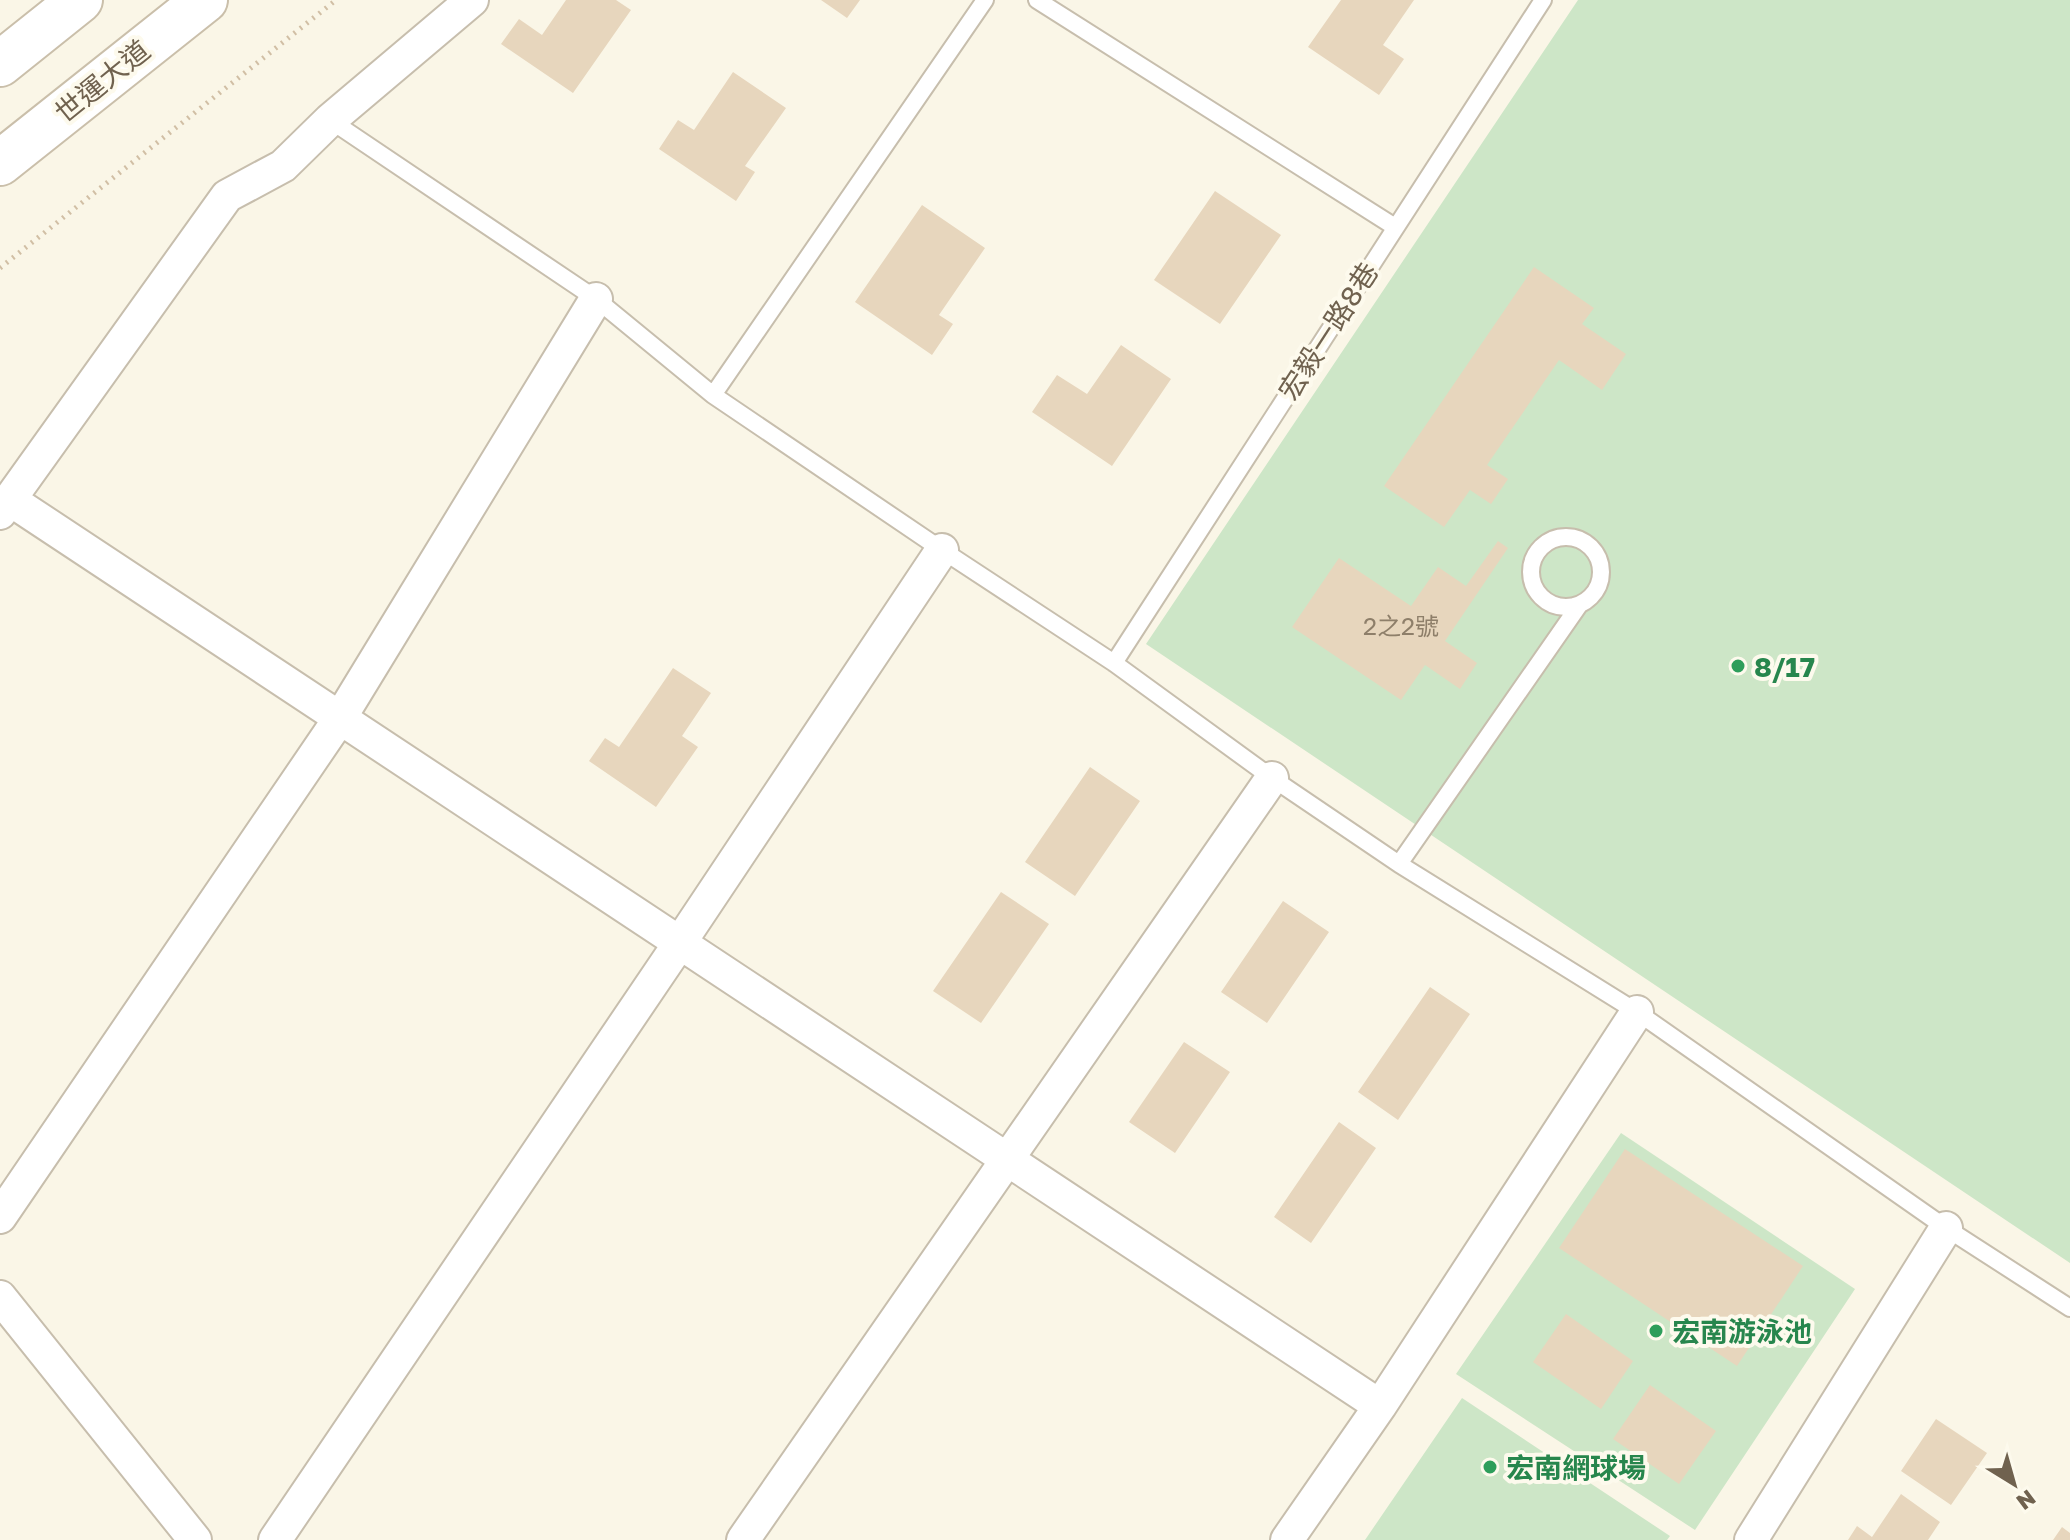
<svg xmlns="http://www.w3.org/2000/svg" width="2070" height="1540" font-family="'Golos Text','Noto Sans TC',sans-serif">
	<rect width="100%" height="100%" fill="#faf6e7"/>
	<path fill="#cde6c7" d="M1578,0H2070V1263L1146,644Z
		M1621,1133L1855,1289L1695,1530L1456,1374Z
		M1462,1398L1670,1536L1667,1540H1365Z"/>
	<path fill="#e7d6bd" d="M566,0H616L631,10L573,93L501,44L519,19L542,35Z
		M821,0H860L847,18Z
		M1341,0H1414L1383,45L1404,59L1379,95L1308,47Z
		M733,72L786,108L745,166L755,172L736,201L659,149L678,120L694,130Z
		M1215,191L1281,235L1220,324L1154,280Z
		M922,205L985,248L939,315L953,324L932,355L855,302Z
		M1534,267L1594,308L1582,324L1626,354L1602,390L1559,360L1487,465L1508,479L1491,504L1470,490L1444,527L1384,486Z
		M1121,345L1171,379L1112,466L1032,412L1057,375L1087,394Z
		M1498,541L1508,548L1445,641L1477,663L1460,689L1425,665L1401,700L1292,627L1339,558L1411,606L1438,567L1466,586Z
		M673,668L711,693L682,736L698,747L656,807L589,761L605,738L619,747Z
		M1090,767L1140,801L1075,896L1025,862Z
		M1001,892L1049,924L981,1023L933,991Z
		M1283,901L1329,932L1267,1023L1221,992Z
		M1430,987L1470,1014L1398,1120L1358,1092Z
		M1184,1042L1230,1072L1175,1153L1129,1122Z
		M1339,1122L1376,1148L1311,1243L1274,1217Z
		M1625,1149L1803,1266L1737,1366L1559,1248Z
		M1566,1314L1633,1361L1601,1409L1533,1362Z
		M1650,1385L1716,1431L1679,1484L1613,1439Z
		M1936,1419L1987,1453L1951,1505L1901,1471Z
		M1901,1494L1940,1522L1928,1540H1848L1857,1526L1872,1537Z
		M2062,1527L2070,1533V1540H2053Z"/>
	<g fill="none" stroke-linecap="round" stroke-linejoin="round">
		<g stroke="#c7bead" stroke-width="20">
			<path id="lane" d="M1037,0L1395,227
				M330,120L596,299L713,395L942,550L1114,663L1272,778L1399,864L1637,1012L1946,1228L2070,1308
				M713,395L985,0
				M1531 572a35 35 0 1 1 70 0a35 35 0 1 1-70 0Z
				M1114,663L1543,0
				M1399,864L1580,604"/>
		</g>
		<g stroke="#c7bead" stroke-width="36">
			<path id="street" d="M9,499L1380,1406
				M0,513L227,196L283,166L330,120L472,0
				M0,1217L340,718L596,299
				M0,1297L195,1540
				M275,1540L679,944L942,550
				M743,1540L1272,778
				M1287,1540L1380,1406L1637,1012
				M1751,1540L1946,1228"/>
		</g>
		<g stroke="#cabfaa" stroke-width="48">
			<path id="secondary" d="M0,64L80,0
				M0,163L205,0"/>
		</g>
		<path stroke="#d1bfa5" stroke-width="5" stroke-dasharray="2 6" stroke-linecap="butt" d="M0,268L336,0"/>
		<use href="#lane" stroke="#fff" stroke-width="16"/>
		<use href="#street" stroke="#fff" stroke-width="32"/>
		<use href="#secondary" stroke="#fff" stroke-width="44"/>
	</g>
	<g fill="#2e9e5b" stroke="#fdfaed" stroke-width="3">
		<circle cx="1738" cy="666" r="8"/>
		<circle cx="1656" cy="1331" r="8"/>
		<circle cx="1490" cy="1467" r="8"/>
	</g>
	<g text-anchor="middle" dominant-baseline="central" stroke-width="8" stroke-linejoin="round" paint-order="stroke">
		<g font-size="24" fill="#8e7f6a">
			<text x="1401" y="625">2之2號</text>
		</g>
		<g font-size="28" fill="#70624f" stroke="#fdfaed">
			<text transform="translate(102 81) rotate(-39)">世運大道</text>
			<text transform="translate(1328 331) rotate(-57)">宏毅一路8巷</text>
		</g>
		<g font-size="28" font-weight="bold" fill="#27864d" stroke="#fdfaed" text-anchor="start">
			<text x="1754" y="666">8/17</text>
			<text x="1672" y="1331">宏南游泳池</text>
			<text x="1506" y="1467">宏南網球場</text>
		</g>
	</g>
	<g transform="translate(2014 1484) rotate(143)" stroke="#fdfaed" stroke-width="6" paint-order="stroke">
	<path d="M0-6L14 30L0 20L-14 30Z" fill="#70624f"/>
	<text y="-12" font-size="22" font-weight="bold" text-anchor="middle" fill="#70624f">N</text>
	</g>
</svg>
